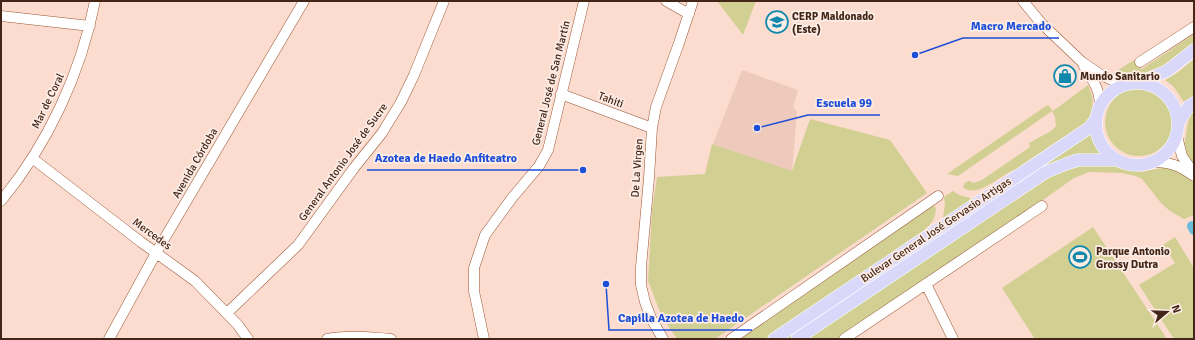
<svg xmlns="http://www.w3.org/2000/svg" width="1195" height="340" font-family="Signika,sans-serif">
	<rect width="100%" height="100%" fill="#fcdcce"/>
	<path fill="#edcabb" d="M742,70L798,90L793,107L797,112L792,172L713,144Z"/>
	<path fill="#d2cf93" d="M717,1H756L743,35Z
		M1194,34V45L1174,62L1148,74H1136L1116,77L1109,76L1134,60L1138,67L1142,69Z
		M1194,59V95L1184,102L1173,86L1165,80L1177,73Z
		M1088,85C1095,101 1094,109 1086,124L1019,169C1016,170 1013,170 1010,172C999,177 975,199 963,187C964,183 966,181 970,181L973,183L982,180L1030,147L1029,143L1051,131L1056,126L1055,117L1052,111L958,176L947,174L1046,106L1048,105L1053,111Z
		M1105 122a34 34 0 1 1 68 0a34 34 0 1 1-68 0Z
		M1194,111V165L1186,155L1184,146L1188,122L1189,117Z
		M810,119L890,140L927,193L715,339H677L662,317L648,281L652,210L657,177L705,174L712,144L792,171Z
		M1092,133L1094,142L1101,155H1080L789,339H783Z
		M1084,165H1112L1122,168L1141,172L1167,167L1187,176L1194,184V215L1184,219L1170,211L1161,203L1142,179L1135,176L1122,173L1089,172L1074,178L999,231L882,308L837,339H806L1048,177L1074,167Z
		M953,191L959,195L970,198L971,202L945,218L943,217L945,204L944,197Z
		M934,206L936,208C936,232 906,237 894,253L765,339H740L930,207Z
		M1093,227L1167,339H1035L1002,288Z
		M1175,237L1194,268V339H1174L1139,285L1175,263L1163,245Z"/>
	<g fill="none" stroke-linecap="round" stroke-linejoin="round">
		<path stroke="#6ebcdb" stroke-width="10" d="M1192,226L1194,230"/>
		<g stroke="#995534" stroke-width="11">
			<path id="minor" d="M666,1L689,14
				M1023,1L1041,23L1082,62L1101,75L1112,80L1128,83
				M1,16L90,26
				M1140,62L1194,27
				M1084,66C1093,82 1099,86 1100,106
				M561,94L652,128
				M1177,136L1182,156L1193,172
				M32,158L141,242L195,281L238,325L248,339
				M1153,162C1171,162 1180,166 1194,176
				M1,201C48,144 81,73 95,1
				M926,284L953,339
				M227,313L298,245L354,168L382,133L401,102L414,75L444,1
				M109,339L156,253L304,1
				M327,339C348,335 370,337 391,339
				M484,339L474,291V268L485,235L512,198L539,166L548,150L584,1
				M663,339L651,318L645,302L641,285V267L649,178L652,128L656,107L679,43L693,1
				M731,339L938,196
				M844,339L1042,206"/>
		</g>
		<g stroke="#fff" stroke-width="13">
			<path id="major" d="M1140,82L1167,71L1194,50
				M1096 124a41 41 0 1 1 82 0a41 41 0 1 1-82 0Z
				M1179,122L1189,106L1194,103
				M774,339L1089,128L1096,119
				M797,339L1046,172L1066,164L1078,160H1117"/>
		</g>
		<use href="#minor" stroke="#fff" stroke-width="10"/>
		<use href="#major" stroke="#d9d8fb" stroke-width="12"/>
	</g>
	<defs>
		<g id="university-ring" transform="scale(1.15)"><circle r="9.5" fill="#fdede6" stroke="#1189ac" stroke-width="1.5"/><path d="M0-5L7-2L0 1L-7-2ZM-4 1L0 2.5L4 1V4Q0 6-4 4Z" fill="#1189ac"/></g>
		<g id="shop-ring" transform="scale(1.15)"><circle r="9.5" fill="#fdede6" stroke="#1189ac" stroke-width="1.5"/><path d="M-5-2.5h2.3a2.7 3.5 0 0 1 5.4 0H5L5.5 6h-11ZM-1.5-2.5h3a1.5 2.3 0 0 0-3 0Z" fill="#1189ac"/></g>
		<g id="stadium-ring" transform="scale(1.15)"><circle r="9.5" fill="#fdede6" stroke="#1189ac" stroke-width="1.5"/><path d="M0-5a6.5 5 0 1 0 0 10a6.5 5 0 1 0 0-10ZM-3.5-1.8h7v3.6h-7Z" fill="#1189ac"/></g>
	</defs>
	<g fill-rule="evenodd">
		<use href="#university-ring" x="777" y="22"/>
		<use href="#shop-ring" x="1065" y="76"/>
		<use href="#stadium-ring" x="1080" y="257"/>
	</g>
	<g text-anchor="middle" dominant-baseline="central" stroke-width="3.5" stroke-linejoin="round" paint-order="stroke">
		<g font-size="11" font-weight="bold" fill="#432618" stroke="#fdede6" text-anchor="start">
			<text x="792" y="16">CERP Maldonado<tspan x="792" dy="13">(Este)</tspan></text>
			<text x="1080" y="76">Mundo Sanitario</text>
			<text x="1096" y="251">Parque Antonio<tspan x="1096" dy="13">Grossy Dutra</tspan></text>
		</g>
		<g font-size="11" fill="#432618" stroke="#fdede6">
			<text transform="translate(551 83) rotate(-76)">General José de San Martín</text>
			<text transform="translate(611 100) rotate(21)">Tahiti</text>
			<text transform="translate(48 101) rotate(-64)">Mar de Coral</text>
			<text transform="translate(343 162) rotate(-54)">General Antonio José de Sucre</text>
			<text transform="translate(195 163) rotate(-60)">Avenida Córdoba</text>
			<text transform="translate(637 168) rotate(-86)">De La Virgen</text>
			<text transform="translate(936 230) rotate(-34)">Bulevar General José Gervasio Artigas</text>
			<text transform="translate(152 234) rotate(36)">Mercedes</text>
		</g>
	</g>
	<path fill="none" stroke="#1d4ed8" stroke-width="1.5" d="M915 55L963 38H1059M757 128L808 115H880M583 170L525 170H367M606 284L609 330H752"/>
	<g fill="#1d4ed8" stroke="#fdede6" stroke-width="1.5">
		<circle cx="915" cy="55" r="4"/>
		<circle cx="757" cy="128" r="4"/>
		<circle cx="583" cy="170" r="4"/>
		<circle cx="606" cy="284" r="4"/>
	</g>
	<g font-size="12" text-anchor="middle" font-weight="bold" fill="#1d4ed8" stroke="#fdede6" stroke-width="3.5" stroke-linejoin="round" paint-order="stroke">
		<text x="1011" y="30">Macro Mercado</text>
		<text x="844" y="107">Escuela 99</text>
		<text x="446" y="162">Azotea de Haedo Anfiteatro</text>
		<text x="681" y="322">Capilla Azotea de Haedo</text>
	</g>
	<rect width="1195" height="340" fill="none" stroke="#432618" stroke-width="4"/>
	<g transform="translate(1167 312) rotate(71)" stroke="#fdede6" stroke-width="3" paint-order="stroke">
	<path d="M0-3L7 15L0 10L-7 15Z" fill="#432618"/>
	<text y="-6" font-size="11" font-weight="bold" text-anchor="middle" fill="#432618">N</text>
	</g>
</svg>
